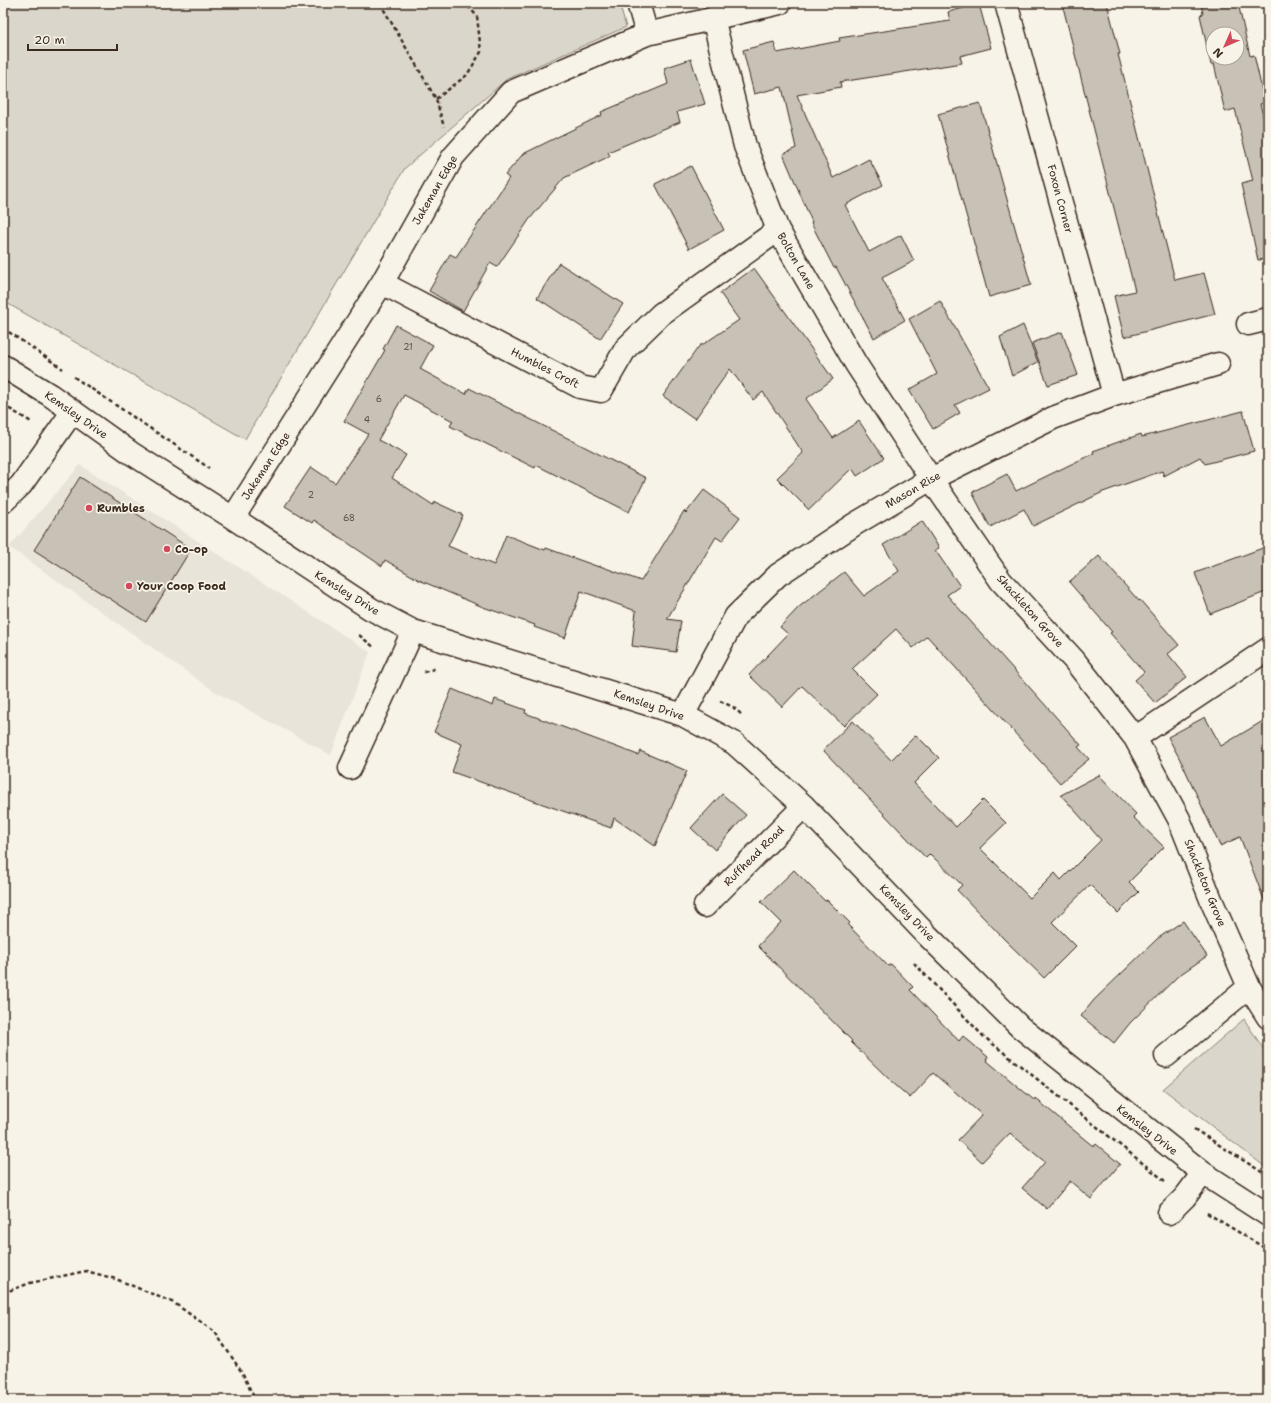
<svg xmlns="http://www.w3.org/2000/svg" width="1271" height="1403" font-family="'Shantell Sans',sans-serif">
	<rect width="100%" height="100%" fill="#f7f3e8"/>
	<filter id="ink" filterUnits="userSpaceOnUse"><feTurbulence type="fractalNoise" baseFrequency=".025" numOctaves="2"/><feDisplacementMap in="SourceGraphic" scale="8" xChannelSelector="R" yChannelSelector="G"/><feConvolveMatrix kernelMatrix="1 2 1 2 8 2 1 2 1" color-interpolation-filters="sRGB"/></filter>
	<g filter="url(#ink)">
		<path fill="#e9e4d9" d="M80,465L370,652L331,755L214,691L9,547Z"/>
		<path fill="#dbd6cb" stroke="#8b8074" d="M3,3H619L626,27L507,79L405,168L245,439L3,301Z
			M1244,1019L1268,1056V1169L1163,1089Z"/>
		<path fill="#c8c1b6" stroke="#3b2a1e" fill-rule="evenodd" d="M1062,3H1107L1120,54H1118L1175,280L1204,273L1215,314L1124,337L1114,296L1135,291Z
			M1201,3H1238L1250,56L1254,55L1265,103L1260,104L1268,135V259L1258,260L1241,184L1253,181L1235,109L1225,112L1214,64L1211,65L1200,15L1203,14ZM1213,34H1237V58H1213Z
			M979,4L991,48L960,56L962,63L840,82L841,87L797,95L833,178L869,159L883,185L845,205L869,252L901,235L914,261L882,278L905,320L874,338L836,267L834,268L811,223L812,222L783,154L796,148L782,87L754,94L743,50L774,42L777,53L840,41L839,38L950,21L948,12Z
			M691,59L705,104L677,112L680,122L608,152L610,156L564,178L529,220L497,267L490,263L463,311L429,291L450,254L456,257L509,178L505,175L523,154L602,115L601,112L668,84L664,68Z
			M980,103L1031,285L989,297L938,114Z
			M691,166L724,230L689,249L655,184Z
			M559,263L623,304L600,339L537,298Z
			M754,268L833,379L806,399L833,438L859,421L884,458L857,476L852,468L809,510L777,478L803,453L763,392L753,400L730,369L695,419L663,396L700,345H702L739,320L720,293Z
			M940,301L989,388L955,405L960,413L933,429L909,390L937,374L909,319Z
			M396,325L433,345L420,369L466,394L469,388L646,478L629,512L536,465L535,468L450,426L453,421L404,395L378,440L406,455L392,478L433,505L435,502L463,515L448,546L494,565L506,535L545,550L546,548L599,567L600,566L641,581L684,511L686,513L704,490L740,517L722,541L716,537L667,619L681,621L676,652L632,646L636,611L581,591L565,638L534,627L535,625L483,607L419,580L385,560L382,566L314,520L312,523L285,506L311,467L335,483L368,434L344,421L385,350L383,349Z
			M1023,325L1038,362L1012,376L1000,337Z
			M1062,332L1078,375L1048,385L1032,343Z
			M1243,411L1254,451L1205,464L1200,457L1164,476L1162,471L1103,492L1033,526L1024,509L990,527L972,492L1007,474L1016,491L1094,453L1093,451L1141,434L1142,437Z
			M80,477L191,549L146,622L34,550Z
			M922,521L939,548L935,550L960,586L947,595L1081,745L1078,747L1089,759L1060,783L927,636L913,648L896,629L852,669L877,694L844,726L802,686L782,707L749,675L788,634L780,627L799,607L844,572L864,596L899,571L883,545Z
			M1268,546V591L1210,614L1195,573Z
			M1099,556L1139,601L1140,600L1179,645L1168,654L1187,677L1155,703L1135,680L1144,672L1110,633L1112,632L1069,582Z
			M452,689L493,706L495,699L526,710L525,713L638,755L640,751L687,771L655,846L614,818L611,828L452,772L462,744L434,732Z
			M1205,717L1221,746L1268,718V905H1266L1240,837L1220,846L1183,765L1168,737Z
			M853,721L891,760L916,735L939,758L914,783L956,827L983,800L1006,823L980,848L1030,898L1055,873L1061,880L1101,840L1061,795L1099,775L1136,814L1133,817L1164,847L1129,882L1139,892L1118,913L1090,885L1052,922L1076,946L1044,978L1004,939L957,890L962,885L930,854L926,858L823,750Z
			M722,794L746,815L715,850L691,828Z
			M794,870L825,901L827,900L850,923L848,925L888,966L891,964L913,987L910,990L959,1041L963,1036L988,1057L986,1060L1034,1100L1035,1098L1094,1147L1096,1144L1120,1164L1091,1199L1070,1181L1047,1209L1022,1188L1045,1162L1010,1133L982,1162L958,1140L982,1115L933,1073L910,1098L892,1082L851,1042L852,1041L758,946L781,922L761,902Z
			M1183,921L1207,956L1178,976L1130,1023L1114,1043L1081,1016L1094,1000L1157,939Z"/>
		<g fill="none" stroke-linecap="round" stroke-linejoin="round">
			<g stroke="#3b2a1e" stroke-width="25">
				<path id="minor" d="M638,3L647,34
					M1006,3L1114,395
					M713,18L745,146L778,230L856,364L931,479L1001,581L1074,660L1135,738L1179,819L1212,902L1249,987L1268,1017
					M382,283L580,387L601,391L626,348L661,314L778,230
					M1248,324L1268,319
					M3,366L50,395L131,453L233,518L371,609L413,631L683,715L734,743L804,806L925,933L1020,1027L1203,1173L1268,1215
					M3,502L21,485L73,411
					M233,518L382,283L453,157L511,92L647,34L780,3
					M683,715L736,616L778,575L855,524L931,479L1053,418L1114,395L1218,364
					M1135,738L1268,649
					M350,768L413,631
					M705,906L804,806
					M1166,1056L1249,987
					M1169,1213L1185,1197L1203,1173"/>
			</g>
			<path stroke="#3b2a1e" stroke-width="2.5" stroke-dasharray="4 3" stroke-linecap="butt" d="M380,3L436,99L444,127
				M436,99L467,75L481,52L477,16L465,3
				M3,328L63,369
				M74,377L209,468
				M3,405L33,423
				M359,635L375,648
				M424,672L437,668
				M720,701L733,707L742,715
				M914,963L983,1036L1165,1181
				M1194,1129L1268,1176
				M1207,1213L1268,1250
				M3,1293L30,1283L86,1271L116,1279L174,1303L215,1332L243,1374L255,1400"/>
			<use href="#minor" stroke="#f7f3e8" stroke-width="22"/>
		</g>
	</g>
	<g fill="#d1495b" stroke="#f7f3e8" stroke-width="1.5">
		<circle cx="89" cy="508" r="4"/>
		<circle cx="167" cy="549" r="4"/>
		<circle cx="129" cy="586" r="4"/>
	</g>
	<g text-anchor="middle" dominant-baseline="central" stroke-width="3.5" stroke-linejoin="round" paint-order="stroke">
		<g font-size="9" fill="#5e5044">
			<text x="408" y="347">21</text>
			<text x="379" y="399">6</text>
			<text x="367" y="420">4</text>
			<text x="311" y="495">2</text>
			<text x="349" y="518">68</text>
		</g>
		<g font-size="11" fill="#3b2a1e" stroke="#f7f3e8">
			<text transform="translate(435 190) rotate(-60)">Jakeman Edge</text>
			<text transform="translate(1060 199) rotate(75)">Foxon Corner</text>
			<text transform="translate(796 261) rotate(60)">Bolton Lane</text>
			<text transform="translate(545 368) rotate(27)">Humbles Croft</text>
			<text transform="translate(76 415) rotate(35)">Kemsley Drive</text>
			<text transform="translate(266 466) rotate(-57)">Jakeman Edge</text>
			<text transform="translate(913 490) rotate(-30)">Mason Rise</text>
			<text transform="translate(347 593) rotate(32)">Kemsley Drive</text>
			<text transform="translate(1030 611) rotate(48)">Shackleton Grove</text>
			<text transform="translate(649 705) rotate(19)">Kemsley Drive</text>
			<text transform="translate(754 856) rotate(-45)">Ruffhead Road</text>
			<text transform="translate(1205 883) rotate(68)">Shackleton Grove</text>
			<text transform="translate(907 913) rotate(46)">Kemsley Drive</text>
			<text transform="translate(1147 1130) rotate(38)">Kemsley Drive</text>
		</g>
		<g font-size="11" font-weight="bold" fill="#3b2a1e" stroke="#f7f3e8" text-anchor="start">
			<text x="97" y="508">Rumbles</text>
			<text x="175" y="549">Co-op</text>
			<text x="137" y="586">Your Coop Food</text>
		</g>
	</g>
	<rect width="1271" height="1403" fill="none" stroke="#f7f3e8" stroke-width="16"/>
	<rect x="8" y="8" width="1255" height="1387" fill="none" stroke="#3b2a1e" stroke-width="1.5" filter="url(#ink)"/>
	<g transform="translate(1225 46) rotate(225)"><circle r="19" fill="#f7f3e8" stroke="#aca397"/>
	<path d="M0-3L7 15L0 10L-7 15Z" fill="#d1495b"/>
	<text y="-6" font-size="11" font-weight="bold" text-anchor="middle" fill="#3b2a1e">N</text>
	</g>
	<path d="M28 44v6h89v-6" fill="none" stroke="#3b2a1e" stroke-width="2"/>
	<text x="34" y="44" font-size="12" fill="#3b2a1e" stroke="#f7f3e8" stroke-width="3" paint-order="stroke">20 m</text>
</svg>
